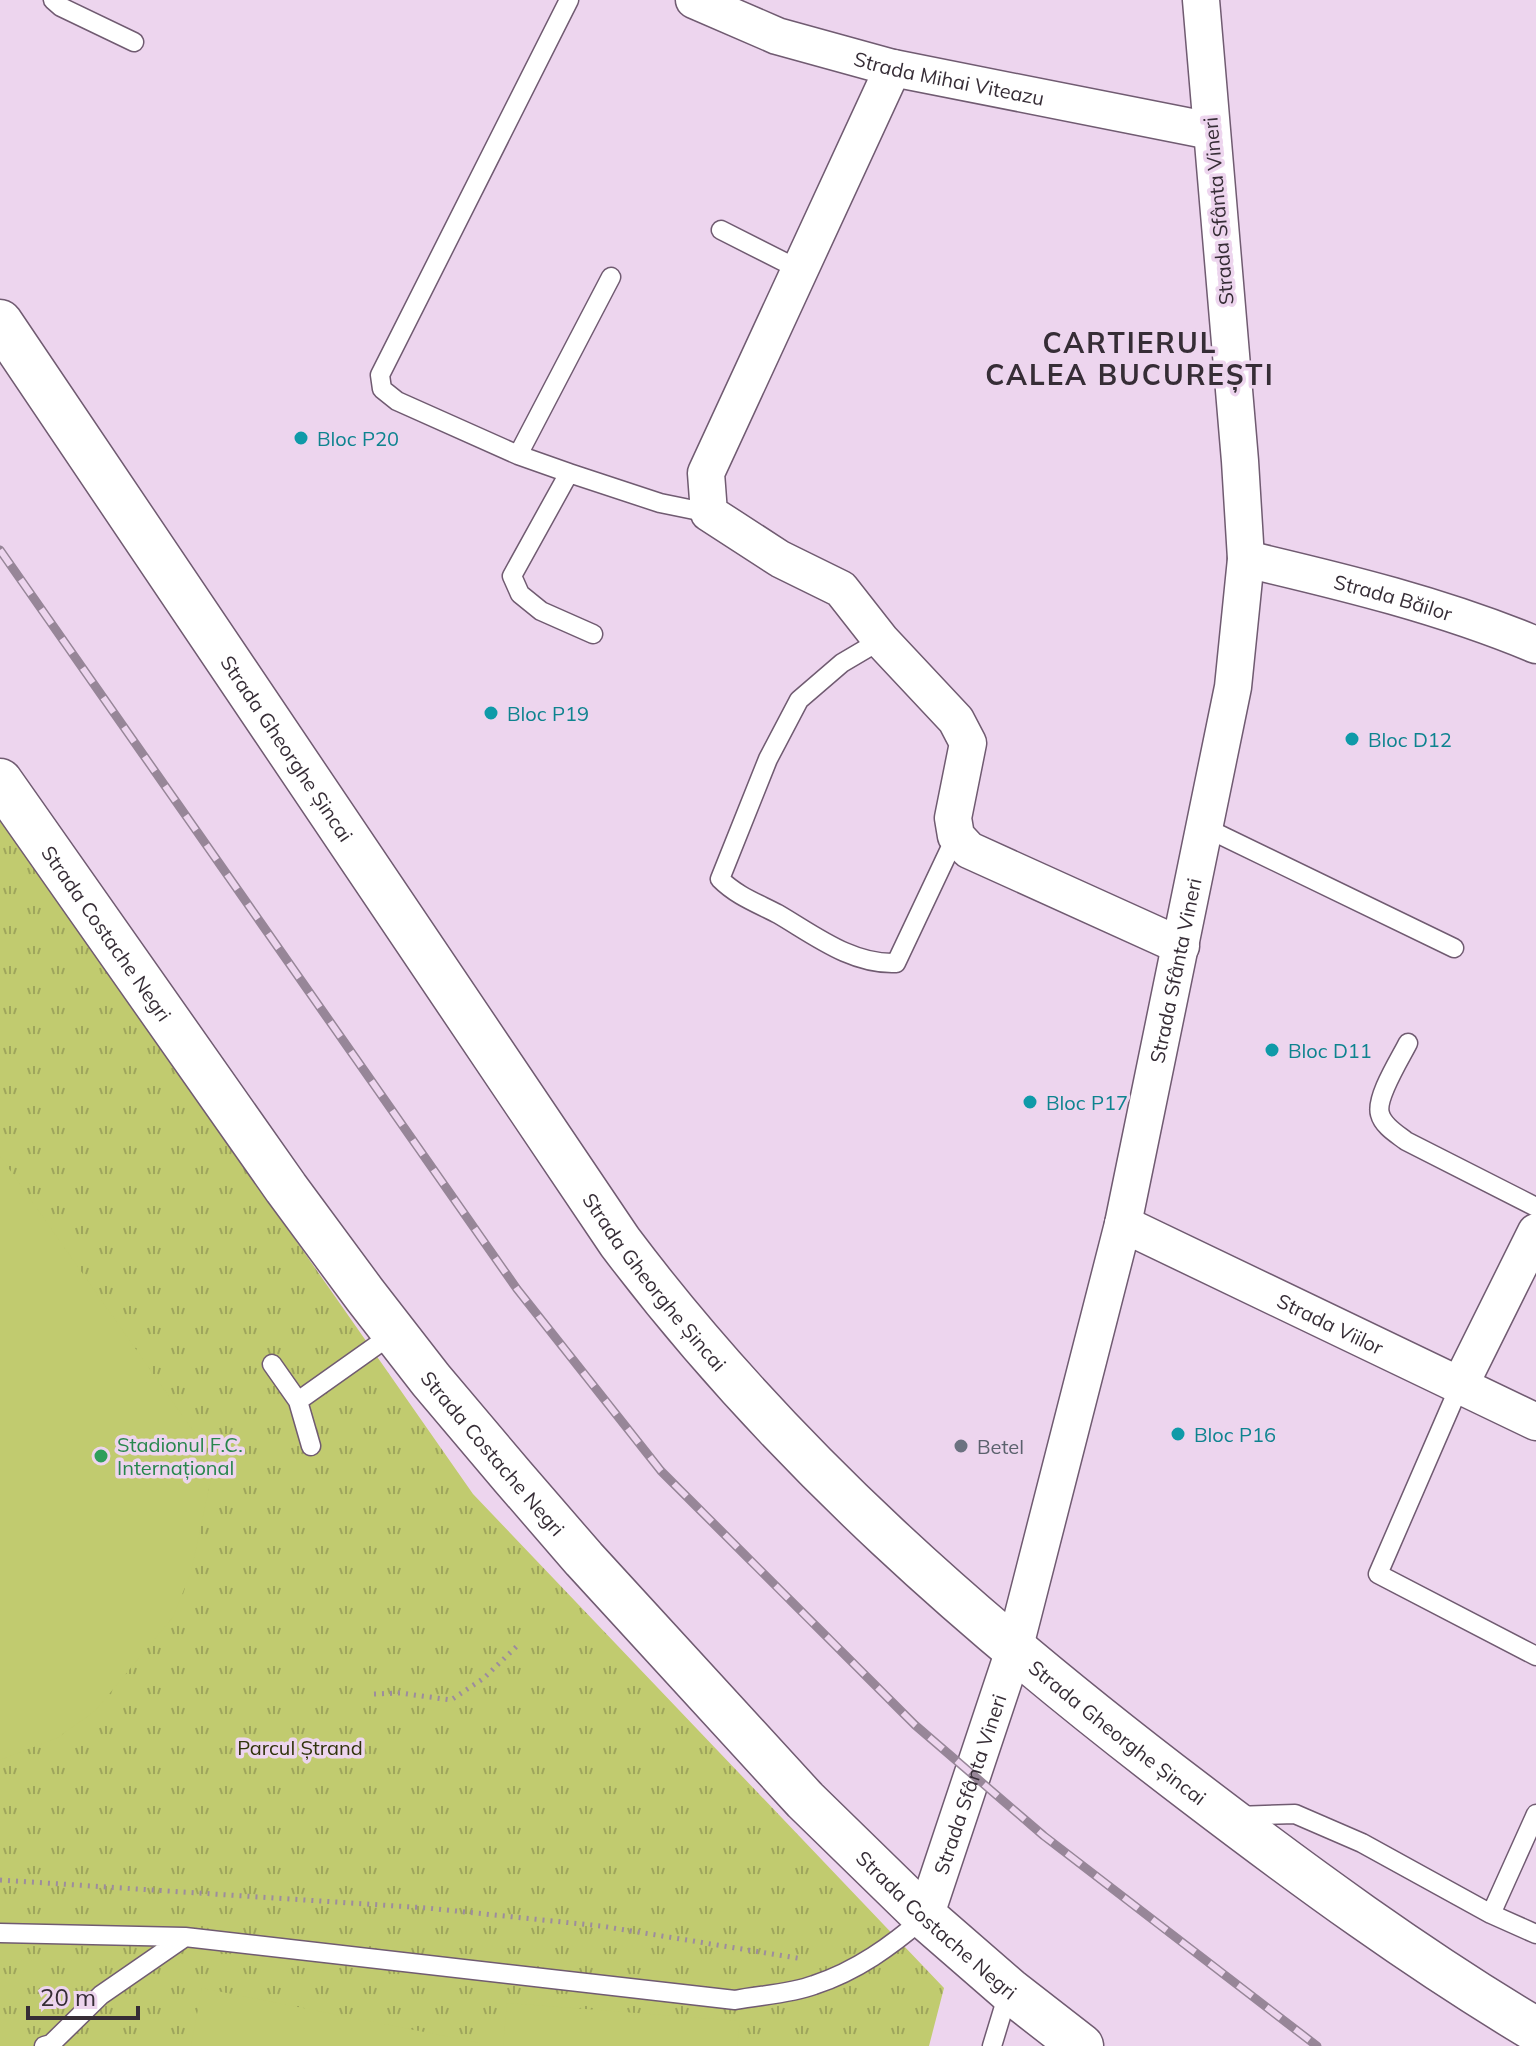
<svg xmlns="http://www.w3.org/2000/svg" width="1536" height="2046" font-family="Mulish,sans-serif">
	<defs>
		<pattern id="park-tufts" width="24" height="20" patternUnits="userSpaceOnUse" patternTransform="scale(2)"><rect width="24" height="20" fill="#c1cb6f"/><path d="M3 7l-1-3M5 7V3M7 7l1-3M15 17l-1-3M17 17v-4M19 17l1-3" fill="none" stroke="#9ea55c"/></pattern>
	</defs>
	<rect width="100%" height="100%" fill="#edd5ee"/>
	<path fill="url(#park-tufts)" d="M0,817L473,1494L944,1988L929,2046H0Z"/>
	<path fill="#c1cb6f" d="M0,1156L194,1432L211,1479L191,1572L173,1617L95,1711L57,1738L0,1760Z
		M202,1988L480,2043L479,2046H191Z
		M507,2003L740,2021L737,2046H503Z"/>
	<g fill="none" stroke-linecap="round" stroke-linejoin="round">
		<g stroke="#705b71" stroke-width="21">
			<path id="service" d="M53,0L61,7L134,42
				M721,230L800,270
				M518,455L611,277
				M569,473L518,455L397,401L382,389L380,375L569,0
				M593,634L541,611L520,594L512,576L569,473L660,503L709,513
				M881,640L842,663L799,700L768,759L720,879C737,896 757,903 778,914C814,935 852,965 896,963L956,836
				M1204,827L1454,948
				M1408,1043C1400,1059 1375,1098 1380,1114C1383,1126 1397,1134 1406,1141L1536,1207
				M272,1364L298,1401
				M1460,1385L1378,1574L1536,1656
				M311,1446L298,1401L394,1333
				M1236,1816L1295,1814L1362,1843L1491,1914L1536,1934
				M1491,1914L1536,1814
				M0,1933L185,1937L735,2000C760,1995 790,1994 814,1985C857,1971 891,1946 925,1917
				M44,2046L51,2044L101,1995L185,1937
				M992,2046L1009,1990"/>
		</g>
		<g stroke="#705b71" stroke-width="39">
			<g id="minor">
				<path id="s1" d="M694,0L777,36L893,68L1211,131"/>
				<path d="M893,68L706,473L709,513L780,559L841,589L881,640L956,720L968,743L953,818L956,836L969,850L1181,946"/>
				<path id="s2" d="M1246,559C1344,582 1443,606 1536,645"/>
				<path id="s3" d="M1123,1224L1536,1422"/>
				<path d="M1460,1385L1536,1232"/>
				<path id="s4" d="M925,1917L1014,1650L1123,1224L1233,687L1246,559L1240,461L1201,0"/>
			</g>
		</g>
		<g stroke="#705b71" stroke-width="47">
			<g id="secondary">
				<path id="s5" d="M0,322L620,1242C781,1456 982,1631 1195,1793C1305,1877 1417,1959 1536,2030"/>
				<path id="s6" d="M0,781L286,1188L365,1295L431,1380L513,1477L584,1559L805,1800L925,1917L1009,1990L1081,2046"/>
			</g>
		</g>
		<path stroke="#9d8c9e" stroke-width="5" stroke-dasharray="2 6" stroke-linecap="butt" d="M374,1694L400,1693L451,1700L484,1678L517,1646
			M0,1880L427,1908L601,1926L803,1959"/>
		<use href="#service" stroke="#fff" stroke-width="18"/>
		<use href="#minor" stroke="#fff" stroke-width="36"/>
		<use href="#secondary" stroke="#fff" stroke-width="44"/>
		<g stroke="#978698" stroke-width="9">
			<path id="rail" d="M0,550L517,1289L661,1471L915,1725L1044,1836L1317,2046"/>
		</g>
		<use href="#rail" stroke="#edd5ee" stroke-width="6" stroke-dasharray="18" stroke-linecap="butt"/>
	</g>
	<g fill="#0f9aa8" stroke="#edd5ee" stroke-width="3">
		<circle cx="301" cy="438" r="8"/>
		<circle cx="491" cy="713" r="8"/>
		<circle cx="1352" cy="739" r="8"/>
		<circle cx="1272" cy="1050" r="8"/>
		<circle cx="1030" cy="1102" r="8"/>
		<circle cx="1178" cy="1434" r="8"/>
	</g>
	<circle fill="#6b7280" stroke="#edd5ee" stroke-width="3" cx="961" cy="1446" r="8"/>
	<circle fill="#2e9e5b" stroke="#edd5ee" stroke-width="3" cx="101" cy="1456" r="8"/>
	<g text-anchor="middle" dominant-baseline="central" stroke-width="7" stroke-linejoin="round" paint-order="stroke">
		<g font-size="20" fill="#362d36" stroke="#edd5ee">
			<text stroke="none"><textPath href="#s1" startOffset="268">Strada Mihai Viteazu</textPath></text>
			<text transform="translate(1218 211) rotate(-95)">Strada Sfânta Vineri</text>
			<text stroke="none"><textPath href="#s2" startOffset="152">Strada Băilor</textPath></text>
			<text stroke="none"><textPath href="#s5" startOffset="514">Strada Gheorghe Șincai</textPath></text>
			<text stroke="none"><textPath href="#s6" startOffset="186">Strada Costache Negri</textPath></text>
			<text stroke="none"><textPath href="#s4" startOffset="980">Strada Sfânta Vineri</textPath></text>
			<text stroke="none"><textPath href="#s5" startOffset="1162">Strada Gheorghe Șincai</textPath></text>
			<text stroke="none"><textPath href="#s3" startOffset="230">Strada Viilor</textPath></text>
			<text stroke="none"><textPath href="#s6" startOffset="834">Strada Costache Negri</textPath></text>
			<text stroke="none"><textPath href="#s5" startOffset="1810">Strada Gheorghe Șincai</textPath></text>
			<text stroke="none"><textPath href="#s4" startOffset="140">Strada Sfânta Vineri</textPath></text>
			<text stroke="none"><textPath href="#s6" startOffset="1482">Strada Costache Negri</textPath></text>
		</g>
		<g font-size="20" fill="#0d838f" stroke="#edd5ee" text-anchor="start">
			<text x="317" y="438">Bloc P20</text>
			<text x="507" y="713">Bloc P19</text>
			<text x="1368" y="739">Bloc D12</text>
			<text x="1288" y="1050">Bloc D11</text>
			<text x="1046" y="1102">Bloc P17</text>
			<text x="1194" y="1434">Bloc P16</text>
		</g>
		<g font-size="20" fill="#27864d" stroke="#edd5ee" text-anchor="start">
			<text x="117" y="1444">Stadionul F.C.<tspan x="117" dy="23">Internațional</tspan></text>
		</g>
		<g font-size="20" fill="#5b616d" stroke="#edd5ee" text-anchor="start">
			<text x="977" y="1446">Betel</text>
		</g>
		<g font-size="20" fill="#31340c" stroke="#edd5ee">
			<text x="300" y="1747">Parcul Ștrand</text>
		</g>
		<g font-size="28" font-weight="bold" letter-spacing="2" fill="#362d36" stroke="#edd5ee">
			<text x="1130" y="342">CARTIERUL<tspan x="1130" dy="32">CALEA BUCUREȘTI</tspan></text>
		</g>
	</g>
	<path d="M28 2006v12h110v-12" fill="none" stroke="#362d36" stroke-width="4"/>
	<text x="40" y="2006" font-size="24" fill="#362d36" stroke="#edd5ee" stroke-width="6" paint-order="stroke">20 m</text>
</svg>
